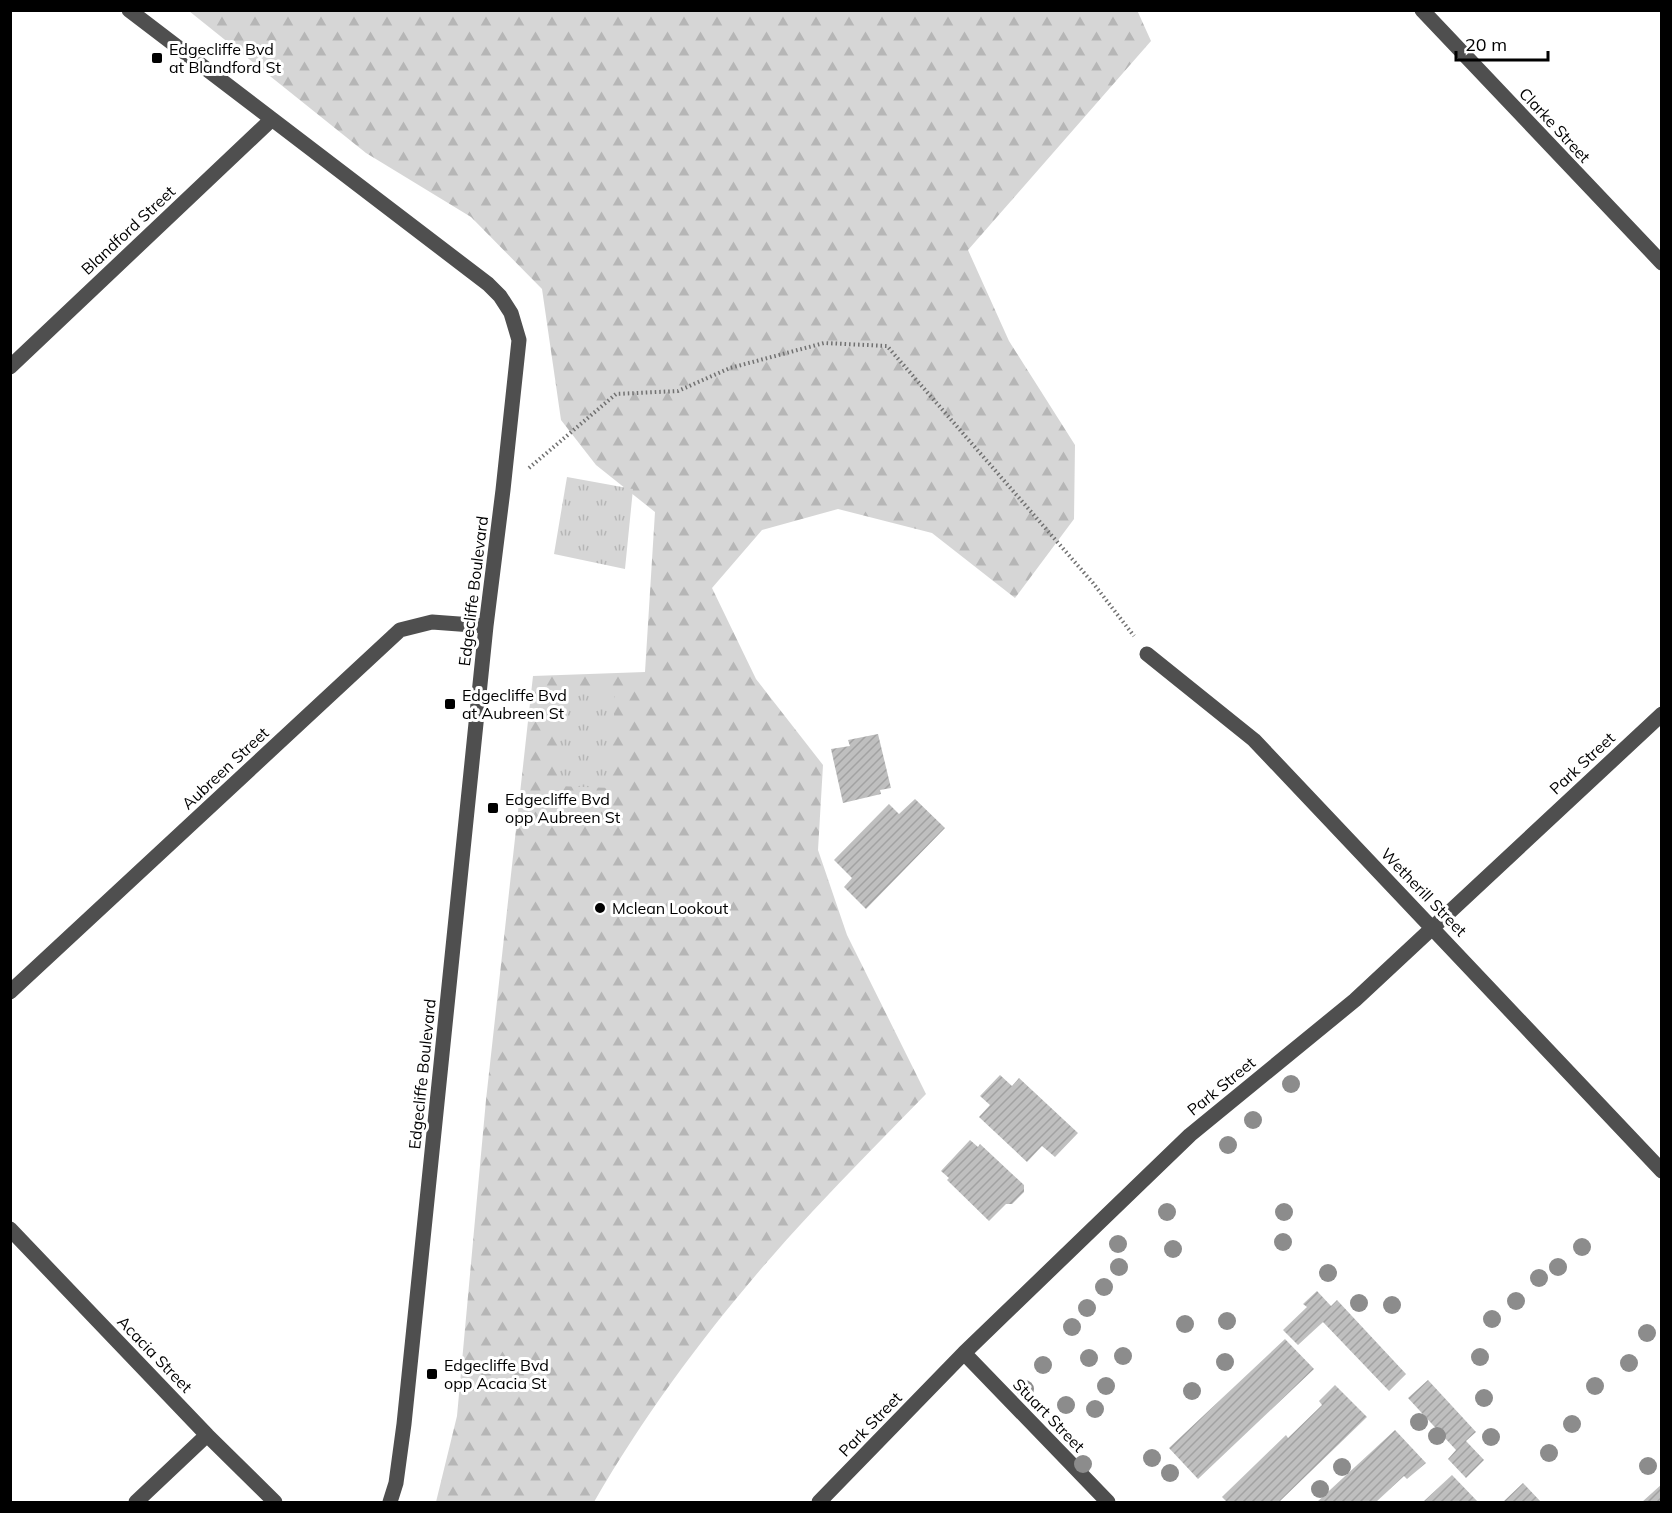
<svg xmlns="http://www.w3.org/2000/svg" width="1672" height="1513" font-family="Mulish,sans-serif">
	<defs>
		<pattern id="forest-firs" width="22" height="20" patternUnits="userSpaceOnUse" patternTransform="scale(1.5)"><rect width="22" height="20" fill="#d6d6d6"/><path d="M5 1l3.5 6h-7zM16 11l3.5 6h-7z" fill="#b6b6b6"/></pattern>
		<pattern id="park-tufts" width="24" height="20" patternUnits="userSpaceOnUse" patternTransform="scale(1.5)"><rect width="24" height="20" fill="#d6d6d6"/><path d="M3 7l-1-3M5 7V3M7 7l1-3M15 17l-1-3M17 17v-4M19 17l1-3" fill="none" stroke="#b6b6b6"/></pattern>
		<pattern id="building-hatch" width="6" height="6" patternUnits="userSpaceOnUse" patternTransform="scale(1.5)"><rect width="6" height="6" fill="#bfbfbf"/><path d="M-1 1l2-2M0 6l6-6M5 7l2-2" fill="none" stroke="#a2a2a2"/></pattern>
	</defs>
	<rect width="100%" height="100%" fill="#fff"/>
	<path fill="url(#forest-firs)" d="M1137,10L1151,41L968,250L1009,341L1075,445L1074,519L1015,598L932,533L838,509L762,530L712,588L756,679L823,765L818,850L847,935L926,1094C888,1133 849,1172 812,1212C730,1300 654,1398 594,1502H436L457,1416L486,1100L533,676L645,672L655,512L596,465L561,420L542,289L471,217L366,153L189,11Z"/>
	<path fill="url(#park-tufts)" d="M567,477L633,489L625,569L554,554Z
		M562,687L615,689L611,788L557,786Z"/>
	<path fill="url(#building-hatch)" d="M878,734L891,788L880,790L881,794L843,803L831,749L850,746L848,740Z
		M915,799L945,828L866,909L844,887L852,878L834,860L889,804L899,814Z
		M1000,1075L1012,1086L1019,1078L1078,1133L1055,1157L1042,1146L1027,1162L979,1117L990,1105L980,1096Z
		M970,1140L978,1147L980,1144L1024,1185V1192L1012,1204H1006L989,1221L947,1180L949,1178L941,1171Z
		M1317,1291L1331,1306L1337,1300L1406,1374L1389,1391L1323,1322L1298,1345L1283,1330L1307,1307L1303,1304Z
		M1285,1339L1314,1369L1198,1479L1169,1448Z
		M1428,1380L1476,1432L1466,1441L1484,1460L1466,1478L1448,1459L1456,1450L1408,1398Z
		M1335,1385L1367,1417L1279,1502H1227L1222,1497L1286,1435L1288,1438L1322,1405L1319,1401Z
		M1395,1430L1426,1463L1407,1479L1404,1476L1376,1502H1317Z
		M1452,1475L1478,1502H1423Z
		M1523,1483L1541,1502H1503Z
		M1662,1484V1502H1642Z"/>
	<g fill="none" stroke-linecap="round" stroke-linejoin="round">
		<path stroke="#717171" stroke-width="4" stroke-dasharray="1.5 3" stroke-linecap="butt" d="M529,468L616,394L678,391L730,368L824,343L887,346L1093,583L1134,636"/>
		<path stroke="#4f4f4f" stroke-width="15" d="M129,10L488,284L500,296L511,313L519,340L503,490L486,626L404,1424L396,1483L390,1502
			M1422,10L1662,263
			M10,367L271,120
			M1147,654L1254,740L1662,1171
			M10,992L400,630L432,622L486,626
			M10,1229L207,1435L275,1502
			M964,1353L1108,1502
			M136,1502L207,1435
			M819,1502L964,1353L1190,1135L1355,1000L1662,714"/>
	</g>
	<g fill="#8c8c8c">
		<circle cx="1291" cy="1084" r="9"/>
		<circle cx="1253" cy="1120" r="9"/>
		<circle cx="1228" cy="1145" r="9"/>
		<circle cx="1167" cy="1212" r="9"/>
		<circle cx="1284" cy="1212" r="9"/>
		<circle cx="1283" cy="1242" r="9"/>
		<circle cx="1118" cy="1244" r="9"/>
		<circle cx="1582" cy="1247" r="9"/>
		<circle cx="1173" cy="1249" r="9"/>
		<circle cx="1119" cy="1267" r="9"/>
		<circle cx="1558" cy="1267" r="9"/>
		<circle cx="1328" cy="1273" r="9"/>
		<circle cx="1539" cy="1278" r="9"/>
		<circle cx="1104" cy="1287" r="9"/>
		<circle cx="1516" cy="1301" r="9"/>
		<circle cx="1359" cy="1303" r="9"/>
		<circle cx="1392" cy="1305" r="9"/>
		<circle cx="1087" cy="1308" r="9"/>
		<circle cx="1492" cy="1319" r="9"/>
		<circle cx="1227" cy="1321" r="9"/>
		<circle cx="1185" cy="1324" r="9"/>
		<circle cx="1072" cy="1327" r="9"/>
		<circle cx="1647" cy="1333" r="9"/>
		<circle cx="1123" cy="1356" r="9"/>
		<circle cx="1480" cy="1357" r="9"/>
		<circle cx="1089" cy="1358" r="9"/>
		<circle cx="1225" cy="1362" r="9"/>
		<circle cx="1629" cy="1363" r="9"/>
		<circle cx="1043" cy="1365" r="9"/>
		<circle cx="1106" cy="1386" r="9"/>
		<circle cx="1595" cy="1386" r="9"/>
		<circle cx="1025" cy="1389" r="9"/>
		<circle cx="1192" cy="1391" r="9"/>
		<circle cx="1484" cy="1398" r="9"/>
		<circle cx="1066" cy="1405" r="9"/>
		<circle cx="1095" cy="1409" r="9"/>
		<circle cx="1419" cy="1422" r="9"/>
		<circle cx="1572" cy="1424" r="9"/>
		<circle cx="1437" cy="1436" r="9"/>
		<circle cx="1491" cy="1437" r="9"/>
		<circle cx="1549" cy="1453" r="9"/>
		<circle cx="1152" cy="1458" r="9"/>
		<circle cx="1083" cy="1464" r="9"/>
		<circle cx="1648" cy="1466" r="9"/>
		<circle cx="1342" cy="1467" r="9"/>
		<circle cx="1170" cy="1473" r="9"/>
		<circle cx="1320" cy="1489" r="9"/>
	</g>
	<g fill="#000" stroke="#fff" stroke-width="2">
		<rect x="151" y="52" width="12" height="12" rx="3"/>
		<rect x="444" y="698" width="12" height="12" rx="3"/>
		<rect x="487" y="802" width="12" height="12" rx="3"/>
		<circle cx="600" cy="908" r="6"/>
		<rect x="426" y="1368" width="12" height="12" rx="3"/>
	</g>
	<g text-anchor="middle" dominant-baseline="central" stroke-width="6" stroke-linejoin="round" paint-order="stroke">
		<g font-size="16" fill="#000" stroke="#fff" text-anchor="start">
			<text x="169" y="49">Edgecliffe Bvd<tspan x="169" dy="18">at Blandford St</tspan></text>
			<text x="462" y="695">Edgecliffe Bvd<tspan x="462" dy="18">at Aubreen St</tspan></text>
			<text x="505" y="799">Edgecliffe Bvd<tspan x="505" dy="18">opp Aubreen St</tspan></text>
			<text x="612" y="908">Mclean Lookout</text>
			<text x="444" y="1365">Edgecliffe Bvd<tspan x="444" dy="18">opp Acacia St</tspan></text>
		</g>
		<g font-size="16" fill="#000" stroke="#fff">
			<text transform="translate(1555 125) rotate(47)">Clarke Street</text>
			<text transform="translate(128 230) rotate(-43)">Blandford Street</text>
			<text transform="translate(473 591) rotate(-83)">Edgecliffe Boulevard</text>
			<text transform="translate(1582 763) rotate(-43)">Park Street</text>
			<text transform="translate(225 768) rotate(-43)">Aubreen Street</text>
			<text transform="translate(1424 892) rotate(46)">Wetherill Street</text>
			<text transform="translate(422 1074) rotate(-84)">Edgecliffe Boulevard</text>
			<text transform="translate(1221 1086) rotate(-39)">Park Street</text>
			<text transform="translate(155 1354) rotate(46)">Acacia Street</text>
			<text transform="translate(1049 1415) rotate(46)">Stuart Street</text>
			<text transform="translate(870 1424) rotate(-46)">Park Street</text>
		</g>
	</g>
	<rect width="1672" height="1513" fill="none" stroke="#000000" stroke-width="24"/>
	<path d="M1456 51v9h92v-9" fill="none" stroke="#000000" stroke-width="3"/>
	<text x="1465" y="51" font-size="18" fill="#000000" stroke="#ffffff" stroke-width="4.5" paint-order="stroke">20 m</text>
</svg>
